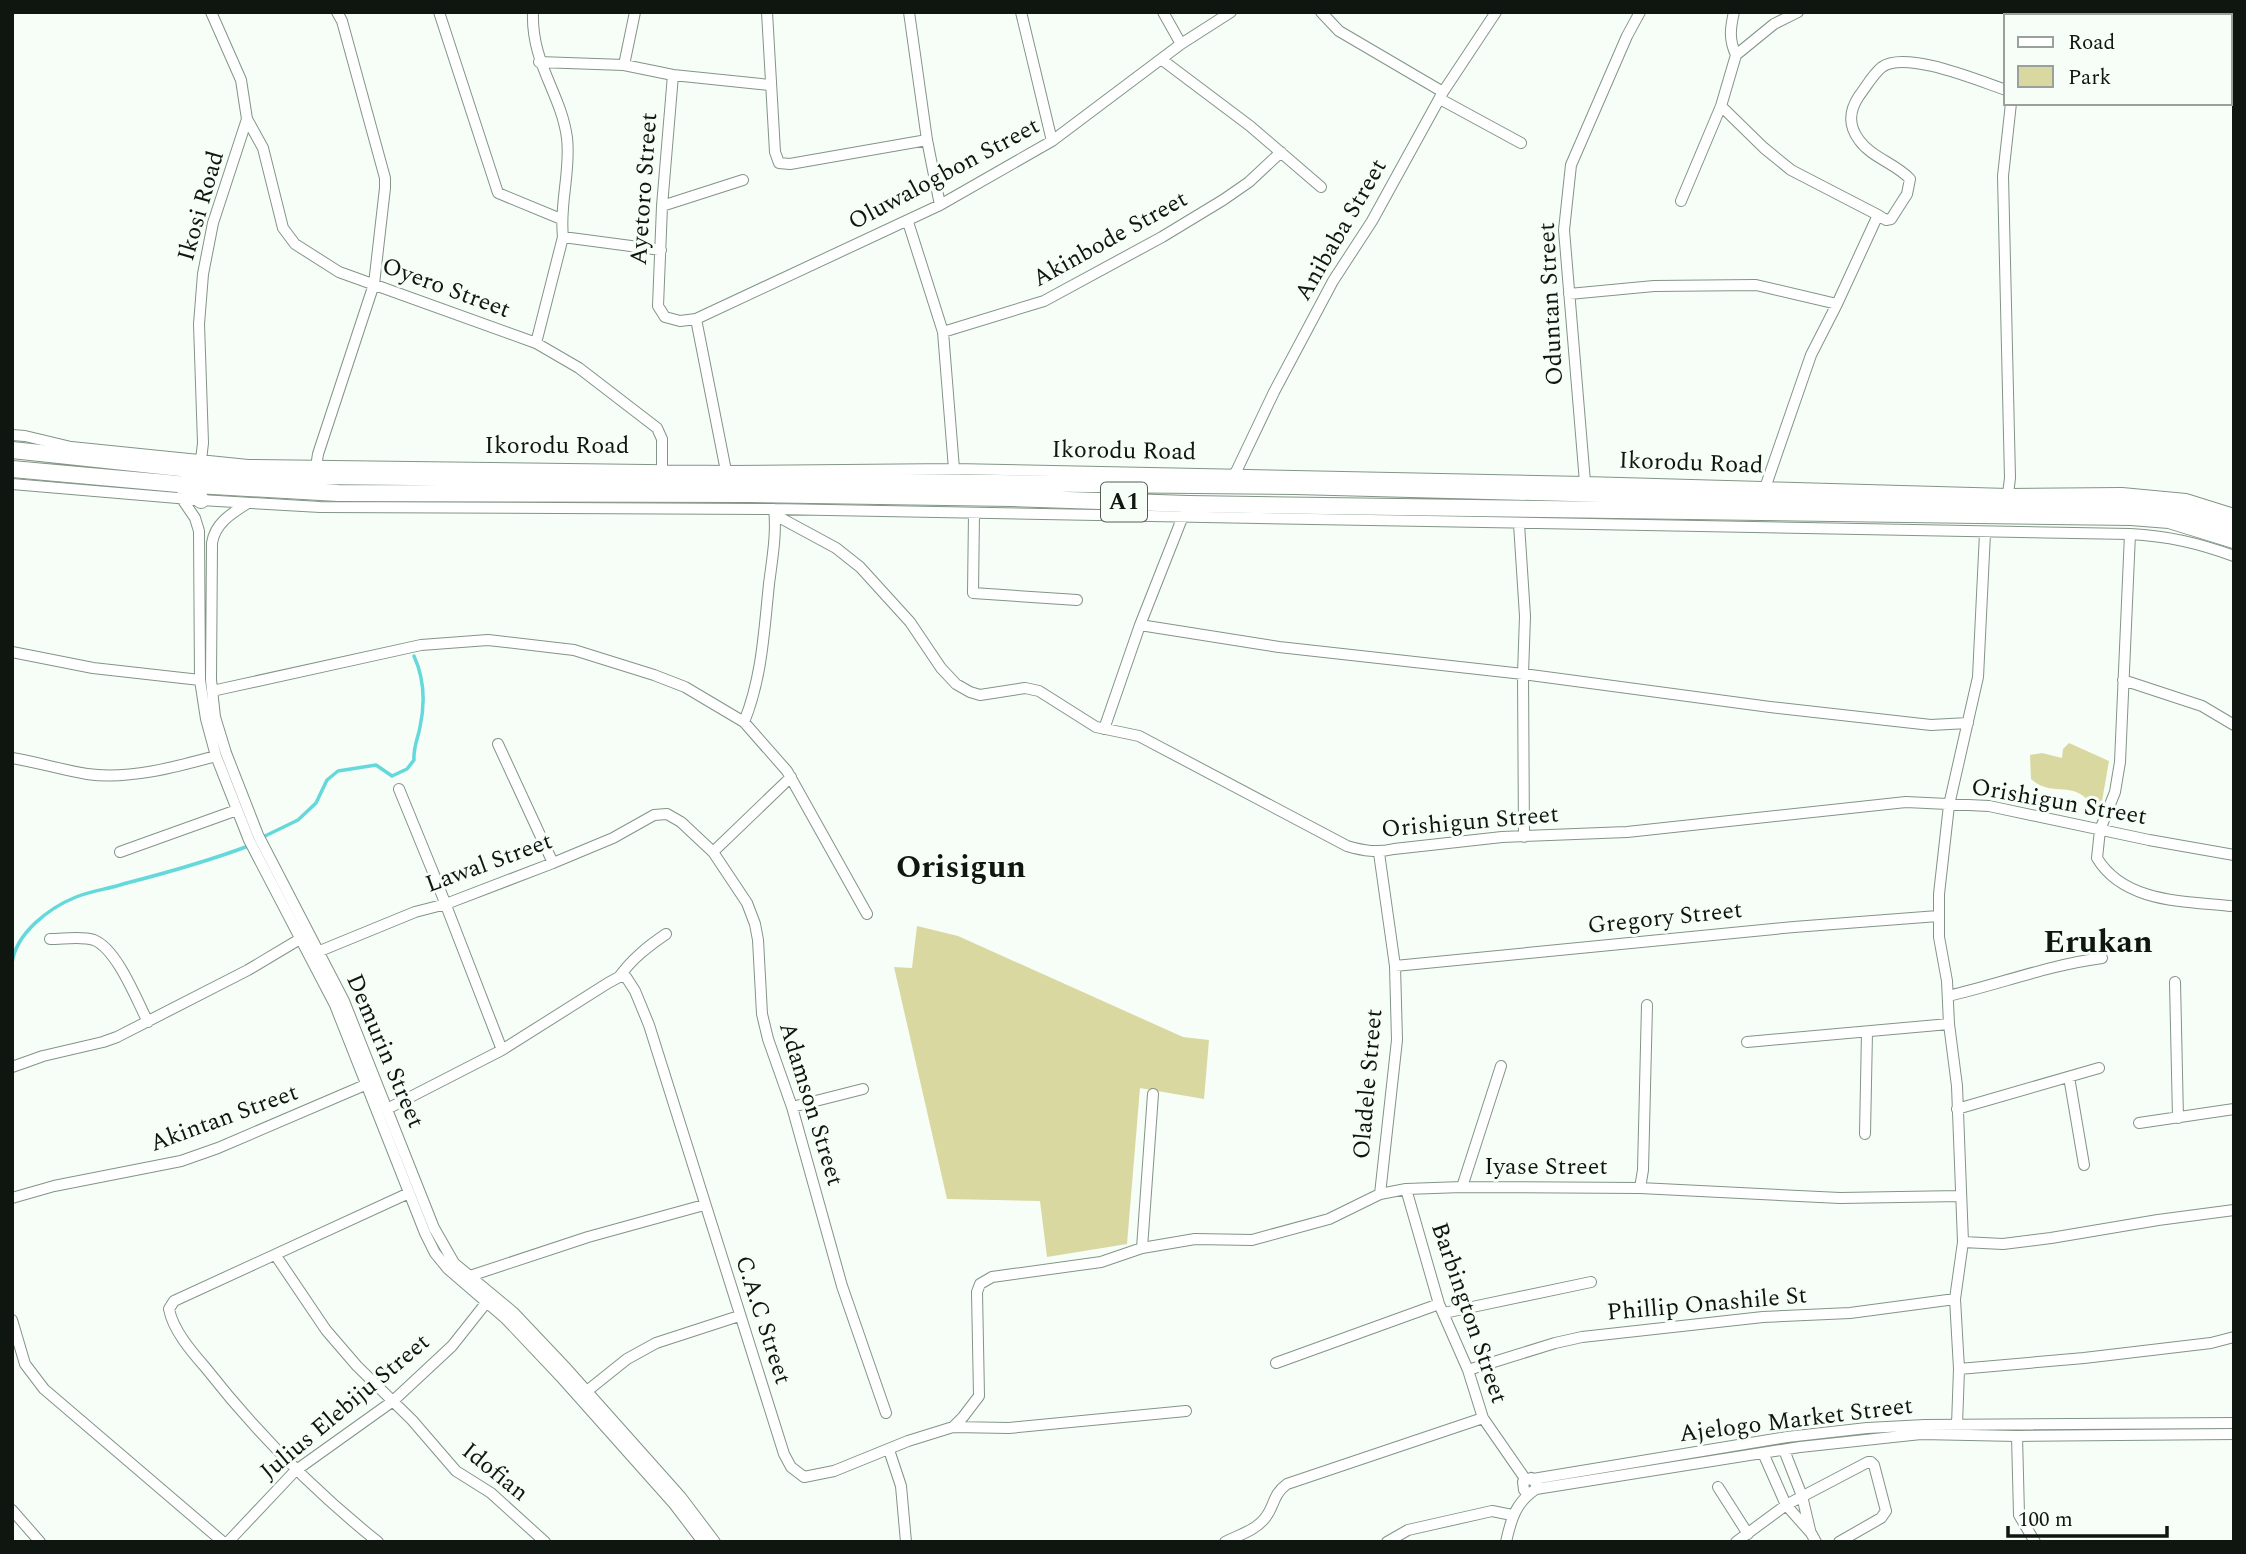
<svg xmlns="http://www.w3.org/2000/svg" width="2246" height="1554" font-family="Spectral,serif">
	<rect width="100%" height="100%" fill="#f6fef7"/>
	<path fill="#dad8a1" d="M2069,743L2109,761L2101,807L2094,808C2075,777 2053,799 2031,779L2030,755L2042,753L2062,758L2063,749Z
		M917,926L958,936L1183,1037L1209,1040L1204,1099L1140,1088L1127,1244L1047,1257L1040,1201L947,1199L894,967L912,968Z"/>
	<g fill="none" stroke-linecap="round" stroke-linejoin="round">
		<path stroke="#65d8db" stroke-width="3.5" d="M263,837L298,820L316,803L327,780L338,771L376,765L392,776L407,769L414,760C413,748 418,738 420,727C425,704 424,678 414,656
			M12,963C16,933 49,908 76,897C91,891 108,889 123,884C166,873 209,861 251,845"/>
		<g stroke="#829586" stroke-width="12">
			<path id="minor" d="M439,12L498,193L561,219
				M533,12C531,63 561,93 567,138C571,172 559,204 563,237L536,343
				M767,12L775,152L779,163L790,164L927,140
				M909,12L927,140L940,205
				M1021,12L1052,141
				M1163,12L1181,44
				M1321,12L1339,31L1443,92
				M2016,16V12
				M1736,55L1774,24L1798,12
				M1161,59L1250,126L1321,187
				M539,62L624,65L673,75L770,85
				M624,65L635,12
				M673,75L662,206L658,306L665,317L680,321L696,319L940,205L1052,141L1181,44L1231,12
				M1440,99L1521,143
				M1721,106L1764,148L1791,170L1878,215
				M247,119L263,148L283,228L295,244L339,272L536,343L579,368L657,428L662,439V469
				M1681,201L1721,106L1736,55C1729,40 1730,29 1734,12
				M662,206L743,180
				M908,222L943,332L954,469
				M563,237L661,250
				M1569,294L1654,286L1756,285L1837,304
				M696,319L726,471
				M943,332L1044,301L1162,237L1223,200L1249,182L1281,152
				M12,435L25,436L71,447L248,465L726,471L954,469L1585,482L2008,494L2122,493L2186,499L2234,514
				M201,460L203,443L199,324L203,274L213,223L247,119L241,80L211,12
				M316,467L318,454L374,284L385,188V178L342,21L337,12
				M1234,476L1274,392L1333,281L1372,221L1443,92L1496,12
				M1585,482L1564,230L1571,165L1627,36L1640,12
				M12,484L201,500L320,507L774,509L2130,534C2168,536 2198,543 2234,556
				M1765,488L1811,355L1837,304L1878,215L1886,220L1891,219L1907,194L1910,179C1895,163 1872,158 1859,140C1848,125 1849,111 1859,96C1866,87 1873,74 1882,67C1906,50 1979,81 2006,90
				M2008,494L2010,478L2003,176L2011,103
				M182,499L195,518L199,531L200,680L206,719L216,756L249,840L335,1005L425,1233L435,1253L448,1269L506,1319L560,1376L674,1504L703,1542
				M248,503C232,513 215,523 212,543L211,680L215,717L226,753L258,835L344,1001L434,1228L454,1263L513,1312L567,1369L681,1497L715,1542
				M974,513L973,593L1077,600
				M775,515L836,548L860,567L910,622L941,668L956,684L970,692L980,695L1025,688L1039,691L1096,727L1139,736L1347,846C1364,851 1377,853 1394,849L1502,837L1627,832L1906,802L1989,806L2149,840L2234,855
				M1519,524L1525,616L1523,674L1524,837
				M2130,534L2120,762L2115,792L2100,830L2097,858C2124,903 2185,901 2230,906
				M1140,625L1279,647L1523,674L1770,707L1931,725L1968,723
				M12,652L93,668L200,680
				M2123,680L2202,706L2234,725
				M212,691L421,645L488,640L574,650L654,675L685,687L744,722L787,771L867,914
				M744,722C762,678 764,631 769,584C772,560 777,533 774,509
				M1104,729L1140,625L1183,516
				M498,744L553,863
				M12,758C37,762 62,770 87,774C129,780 176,767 216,756
				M399,789L435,877L502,1050
				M120,852L237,810
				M713,852L791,777
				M1379,853L1395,966L1397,1040L1380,1194
				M50,939C64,939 82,936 94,940C117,949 137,1001 148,1022
				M315,953L415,912L446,904L553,863L613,838L654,815L667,814L681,822L713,852L747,903L755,924L758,940L762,1014L768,1039L792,1107L842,1286L886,1413
				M1395,966L1794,927L1938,916
				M619,977C632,959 647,947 666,934
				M2175,982L2178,1118
				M1948,996C2000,984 2049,965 2102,958
				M1747,1042L1949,1024
				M12,1067L43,1056L103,1042L117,1037L248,970L305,936
				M2069,1077L2084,1165
				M792,1107L863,1089
				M387,1109L502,1050L608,983L619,977H626L635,991L649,1025L784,1454L791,1467L804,1477L834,1471L908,1441L953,1427L963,1417L979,1396L977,1292L980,1284L992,1277L1101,1262L1142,1248L1195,1239L1252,1240L1329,1219L1380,1194L1406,1189L1462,1187L1640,1188L1840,1198L1960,1196
				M1957,1109L2099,1068
				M2139,1123L2234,1109
				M1865,1134L1867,1032
				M1462,1187L1501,1066
				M1640,1188L1643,1170L1647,1005
				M1406,1189L1439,1304L1468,1370L1483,1418L1526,1480
				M12,1198L54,1186L181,1161L218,1148L365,1085
				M1963,1242L2003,1244L2051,1238L2158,1220L2234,1210
				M1142,1248L1153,1094
				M276,1256L326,1330L357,1366L412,1420L456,1471L491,1493L545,1542
				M470,1276L588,1237L704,1205
				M1444,1313L1591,1282
				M12,1320L25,1364L44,1389L223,1542
				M1276,1363L1439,1304
				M1959,1369L2084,1358L2211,1343L2234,1337
				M1468,1370L1555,1343L1582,1337L1763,1317L1850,1313L1955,1299
				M587,1391L627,1359L656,1343L739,1316
				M1957,1425L1959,1369L1955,1299L1963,1242L1957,1086L1949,1024L1947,981L1939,937V894L1949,805L1978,677L1985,533
				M953,1427L1009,1428L1186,1411
				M2017,1436L2019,1515L2035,1542
				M889,1450L901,1486L906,1542
				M1784,1450L1802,1496L1810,1530
				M1763,1453L1786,1505L1811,1533L1816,1542
				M1533,1479L1787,1437L1867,1428L1925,1425L2234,1423
				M1718,1487L1748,1534
				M1536,1489L1800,1447L1921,1434L2017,1436L2234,1434
				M12,1510L40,1542
				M228,1542L295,1471L393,1401L452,1346L486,1303
				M378,1542C313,1490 256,1432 205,1367C191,1351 173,1330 169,1309L174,1301L409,1193
				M1225,1542C1239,1535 1256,1530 1265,1518C1275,1506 1272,1495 1287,1484L1483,1418
				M1387,1542L1408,1530L1492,1511L1512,1515
				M1506,1542C1511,1519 1516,1502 1536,1489L1537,1485L1531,1478L1523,1482L1524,1490L1528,1493
				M1736,1542L1786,1505L1868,1462H1871L1874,1465L1886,1511L1881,1518L1839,1542"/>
		</g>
		<g stroke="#829586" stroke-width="18">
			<path id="highway" d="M12,450L199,470L313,476L1295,486L1842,500L2031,504L2131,502L2172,507L2234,524
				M12,469L178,484L338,493L748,494L1012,498L1188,504L2131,517L2169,520L2234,540
				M180,485L189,488L201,500"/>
		</g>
		<use href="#minor" stroke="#fff" stroke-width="10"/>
		<use href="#highway" stroke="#fff" stroke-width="16"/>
	</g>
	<g text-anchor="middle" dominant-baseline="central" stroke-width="6" stroke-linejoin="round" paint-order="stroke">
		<rect fill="#f6fef7" stroke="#545c55" stroke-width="2" x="1101" y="482.5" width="46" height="39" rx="5"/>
		<g font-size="23" font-weight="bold" fill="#0f1610">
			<text x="1124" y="502">A1</text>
		</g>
		<g font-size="24" fill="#0f1610" stroke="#f6fef7">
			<text transform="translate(944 174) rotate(-28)">Oluwalogbon Street</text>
			<text transform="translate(644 189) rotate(-86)">Ayetoro Street</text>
			<text transform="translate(201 206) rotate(-74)">Ikosi Road</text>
			<text transform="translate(1341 230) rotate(-60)">Anibaba Street</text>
			<text transform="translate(1110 239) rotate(-29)">Akinbode Street</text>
			<text transform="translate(446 288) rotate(20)">Oyero Street</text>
			<text transform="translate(1551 304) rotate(-93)">Oduntan Street</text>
			<text x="557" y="446">Ikorodu Road</text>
			<text transform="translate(1124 451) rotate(1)">Ikorodu Road</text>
			<text transform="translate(1691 463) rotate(2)">Ikorodu Road</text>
			<text transform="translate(2059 802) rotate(10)">Orishigun Street</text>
			<text transform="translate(1470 822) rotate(-5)">Orishigun Street</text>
			<text transform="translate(489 863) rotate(-20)">Lawal Street</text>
			<text transform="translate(1665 918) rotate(-6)">Gregory Street</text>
			<text transform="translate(385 1051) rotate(67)">Demurin Street</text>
			<text transform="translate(1368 1084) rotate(-85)">Oladele Street</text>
			<text transform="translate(811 1104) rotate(73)">Adamson Street</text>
			<text transform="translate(224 1118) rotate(-20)">Akintan Street</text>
			<text x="1546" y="1167">Iyase Street</text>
			<text transform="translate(1707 1304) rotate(-5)">Phillip Onashile St</text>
			<text transform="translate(1469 1313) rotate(71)">Barbington Street</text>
			<text transform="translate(763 1320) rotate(72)">C.A.C Street</text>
			<text transform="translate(345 1407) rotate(-40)">Julius Elebiju Street</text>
			<text transform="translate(1796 1420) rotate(-7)">Ajelogo Market Street</text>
			<text transform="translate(495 1472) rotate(39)">Idofian</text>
		</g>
		<g font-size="32" font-weight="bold" fill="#0f1610" stroke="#f6fef7">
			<text x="961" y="867">Orisigun</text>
			<text x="2098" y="942">Erukan</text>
		</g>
	</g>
	<rect width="2246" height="1554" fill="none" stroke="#0f1610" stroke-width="28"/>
	<rect x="2004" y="14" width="228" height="91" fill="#f6fef7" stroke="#9aa19b" stroke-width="2"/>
	<rect x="2018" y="37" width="35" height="10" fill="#ffffff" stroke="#9aa19b" stroke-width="2"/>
	<text x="2068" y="49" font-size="21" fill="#0f1610">Road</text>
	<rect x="2018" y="66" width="35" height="21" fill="#dad8a1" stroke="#9aa19b" stroke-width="2"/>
	<text x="2068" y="84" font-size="21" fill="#0f1610">Park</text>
	<path d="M2008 1526v10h159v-10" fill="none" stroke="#0f1610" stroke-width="3.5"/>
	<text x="2018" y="1526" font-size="21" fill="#0f1610" stroke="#f6fef7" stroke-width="5" paint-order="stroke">100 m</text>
</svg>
